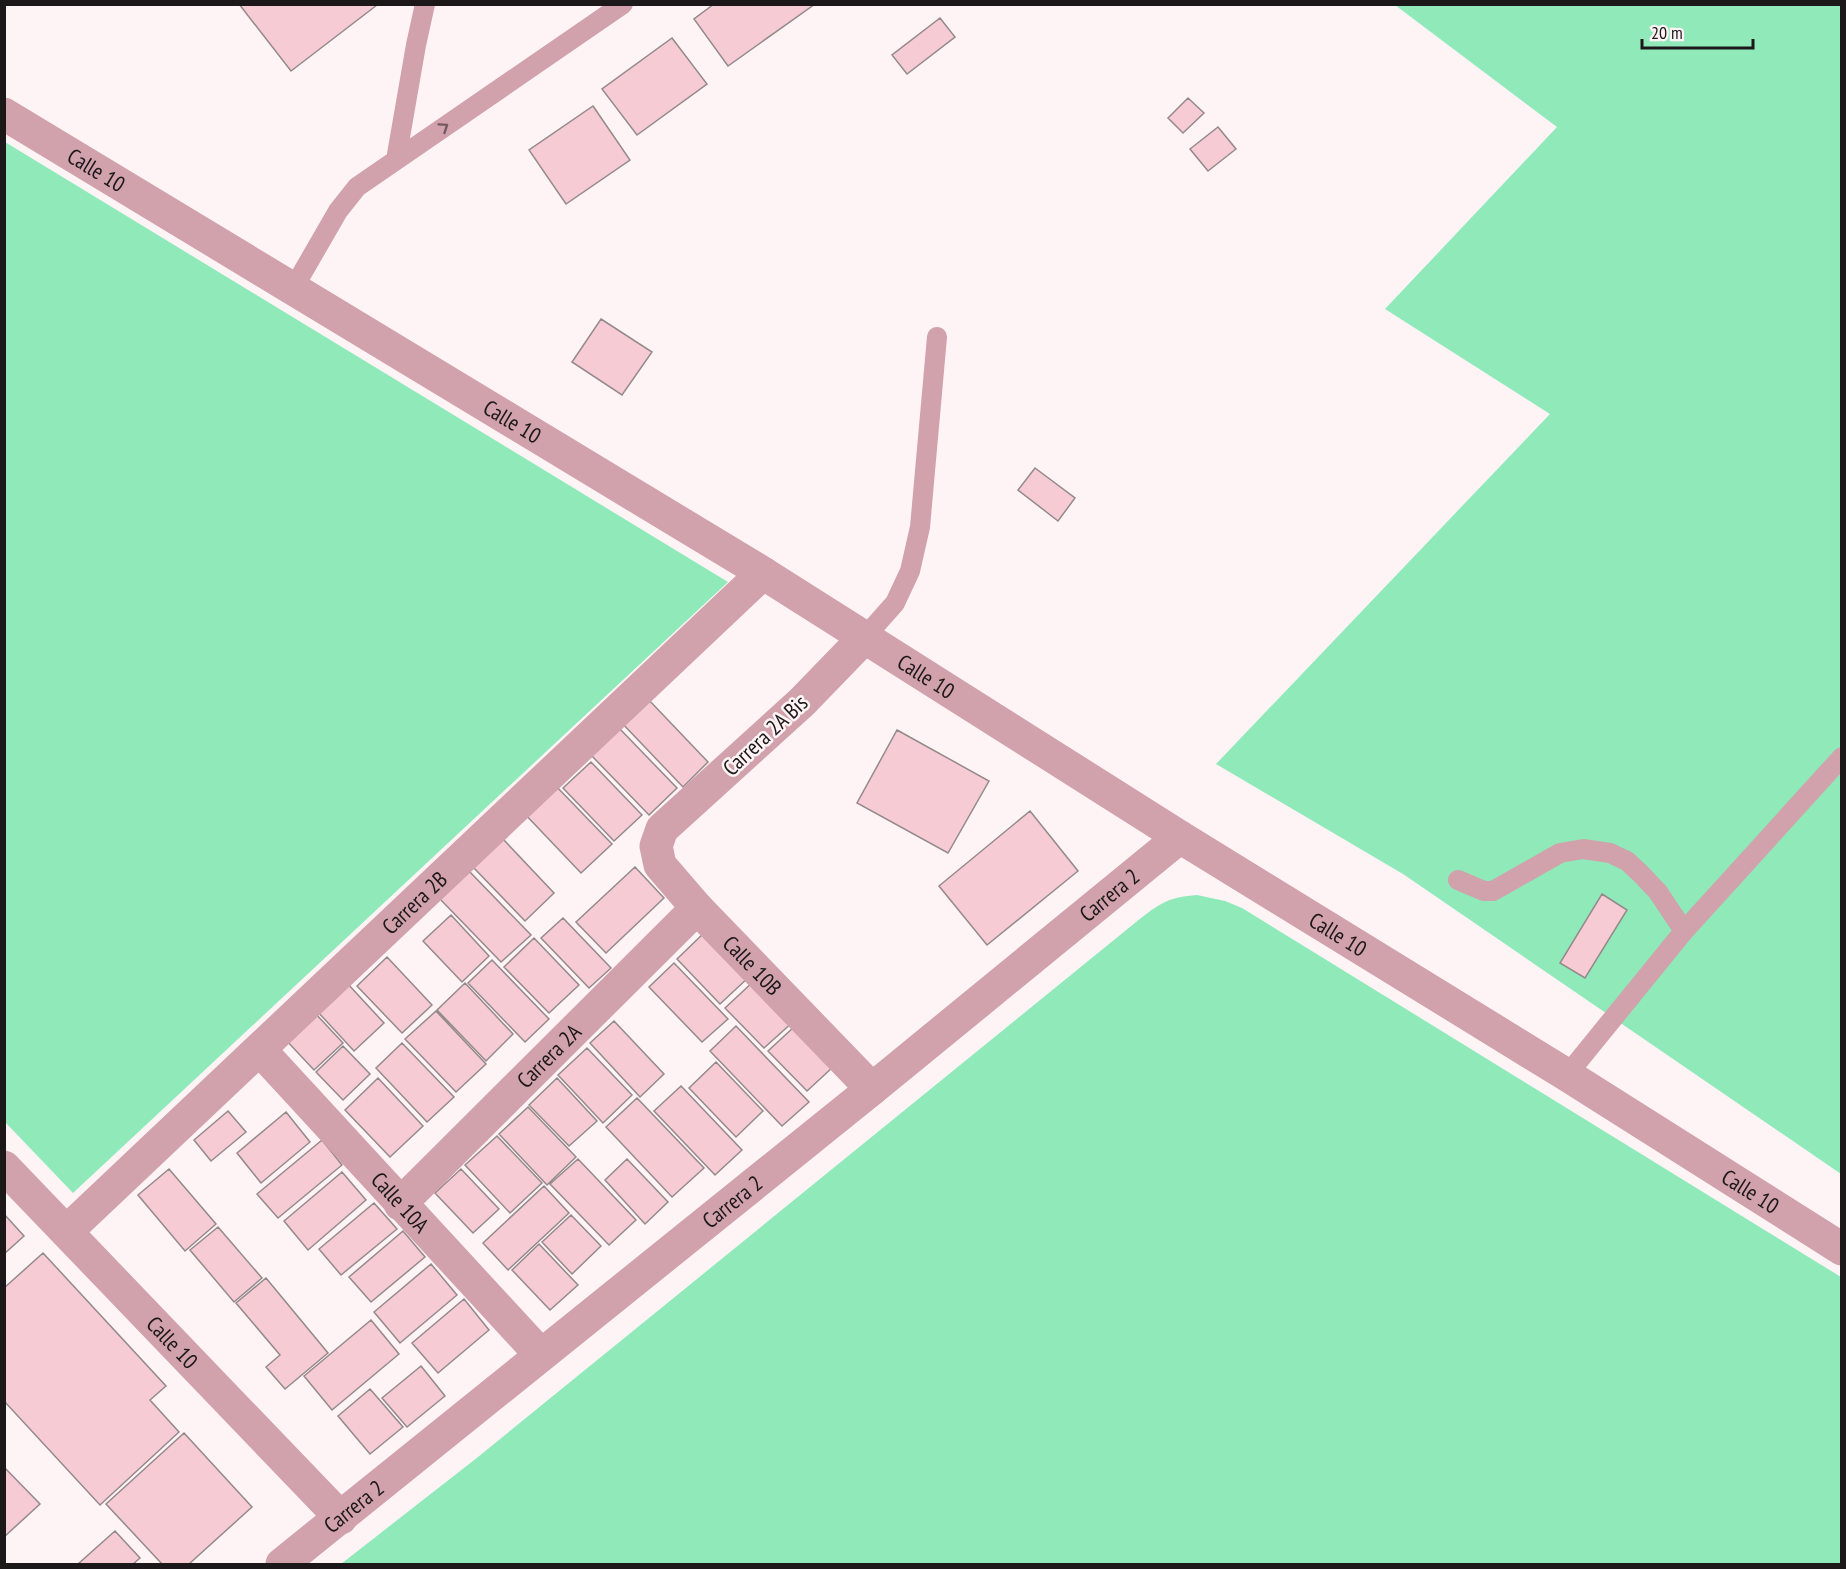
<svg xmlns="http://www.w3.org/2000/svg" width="1846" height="1569" font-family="'PT Sans Narrow',sans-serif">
	<rect width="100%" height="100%" fill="#fef4f6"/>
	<path fill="#8fe9b9" d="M1395,5H1841V1174L1403,874L1216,764L1550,414L1385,309L1557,127Z
		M5,142L728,582L73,1193L5,1122Z
		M1197,895L1225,901L1242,908L1841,1277V1564H341L478,1457L1141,918C1162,902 1170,897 1197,895Z"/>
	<path fill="#f6cbd4" stroke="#94898b" stroke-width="1.5" d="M239,4H376L377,5L291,71Z
		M714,4H815L728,66L694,19Z
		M940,18L955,37L907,74L892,55Z
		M672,38L707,84L637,135L602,89Z
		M1188,98L1204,113L1183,133L1168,118Z
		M593,106L630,160L566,204L529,150Z
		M1218,127L1236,149L1208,171L1190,149Z
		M601,319L652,352L622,395L572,362Z
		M1035,468L1075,498L1058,521L1018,490Z
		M646,697L708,762L683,787L620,721Z
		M619,728L677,788L649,815L591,755Z
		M897,730L989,781L948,853L857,803Z
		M591,762L642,815L614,841L563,788Z
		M553,783L612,844L581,873L522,811Z
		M1030,811L1078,871L987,945L939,886Z
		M503,839L554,893L525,921L473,867Z
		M635,867L664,898L606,953L576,922Z
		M469,871L531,935L501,962L440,899Z
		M1602,894L1627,910L1585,978L1560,963Z
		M451,915L489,956L462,982L423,941Z
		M563,918L611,968L589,988L541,938Z
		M707,930L750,976L720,1004L677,959Z
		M534,938L579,985L549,1013L504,967Z
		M387,957L432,1005L402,1033L357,986Z
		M492,960L549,1019L525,1042L468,983Z
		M674,963L728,1019L702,1042L649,987Z
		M755,980L794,1021L764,1048L725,1008Z
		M347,983L384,1023L354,1051L317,1011Z
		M465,983L513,1034L486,1061L437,1010Z
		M436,1011L486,1064L456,1092L405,1039Z
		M314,1012L343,1043L314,1070L285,1039Z
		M614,1021L664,1074L640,1097L590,1043Z
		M736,1026L809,1102L782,1126L710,1051Z
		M795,1026L833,1067L807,1091L768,1051Z
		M402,1043L454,1097L427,1122L376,1068Z
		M343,1046L370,1074L343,1100L316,1072Z
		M587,1048L632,1095L603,1123L558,1075Z
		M716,1062L763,1111L736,1137L689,1088Z
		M378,1078L423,1126L390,1157L345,1110Z
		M557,1078L597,1121L569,1146L529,1105Z
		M681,1086L742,1150L715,1175L654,1111Z
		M637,1098L704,1168L672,1197L606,1127Z
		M528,1107L576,1157L547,1185L499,1134Z
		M228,1111L246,1132L211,1161L194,1140Z
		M286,1112L310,1142L261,1183L237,1153Z
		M497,1136L542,1183L510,1213L465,1165Z
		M322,1140L342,1165L278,1218L257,1194Z
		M578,1159L636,1220L609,1245L550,1184Z
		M627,1159L668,1202L645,1224L605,1180Z
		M169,1169L216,1224L185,1251L138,1195Z
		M461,1169L499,1209L473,1233L435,1193Z
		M342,1172L366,1200L308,1250L284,1221Z
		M544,1186L569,1213L508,1270L483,1243Z
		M374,1203L397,1229L341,1275L319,1249Z
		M4,1214L24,1236L4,1254Z
		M571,1215L601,1246L572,1274L542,1242Z
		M218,1227L262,1278L234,1302L190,1250Z
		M403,1231L425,1257L371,1302L349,1277Z
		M539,1244L578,1285L550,1310L512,1270Z
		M43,1253L166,1386L150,1400L179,1432L100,1505L4,1401V1288Z
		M431,1264L457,1295L400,1343L374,1312Z
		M266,1278L328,1353L285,1389L266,1367L280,1355L236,1303Z
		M464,1299L489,1330L438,1373L412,1343Z
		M371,1320L399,1354L332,1410L304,1376Z
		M421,1366L445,1396L407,1427L382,1398Z
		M370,1389L403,1427L370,1454L338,1416Z
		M184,1433L252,1507L189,1564H162L106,1504Z
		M4,1467L40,1504L4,1537Z
		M115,1531L140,1558L133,1564H78Z"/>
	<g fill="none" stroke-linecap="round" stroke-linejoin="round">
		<path stroke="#d1a1ac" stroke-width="20" d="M396,160L416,45L425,4
			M293,289L338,211L357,187L623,4
			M864,638L895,603L910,571L920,527L937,337
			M1458,880L1484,891H1493L1560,853L1583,849L1610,853L1627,861L1641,874L1658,892L1684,931
			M1567,1075L1684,931L1842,757"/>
		<g stroke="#d1a1ac" stroke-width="33">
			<path id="s1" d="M864,638L802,702L662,829L656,846L660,865L697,908L872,1089"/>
			<path id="s2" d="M260,1050L541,1355"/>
			<path id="s3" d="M4,1167L341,1518"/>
			<path id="s4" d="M400,1204L697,908"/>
			<path id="s5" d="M67,1231L763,573"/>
			<path id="s6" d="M282,1564L872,1089L1180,837"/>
		</g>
		<path stroke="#d1a1ac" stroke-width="33" id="s7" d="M4,114L763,573L1180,837L1567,1075L1842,1249"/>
	</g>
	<defs><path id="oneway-chevron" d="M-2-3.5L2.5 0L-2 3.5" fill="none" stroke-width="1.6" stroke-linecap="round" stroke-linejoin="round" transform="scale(1.5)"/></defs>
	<use stroke="#765c62" href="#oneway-chevron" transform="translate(444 127) rotate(-34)"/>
	<g text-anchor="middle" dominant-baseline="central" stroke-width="5" stroke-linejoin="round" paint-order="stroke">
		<g font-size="22" fill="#1c1819" stroke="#fef4f6">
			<text stroke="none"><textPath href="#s7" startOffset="108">Calle 10</textPath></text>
			<text stroke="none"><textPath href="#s7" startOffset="594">Calle 10</textPath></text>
			<text stroke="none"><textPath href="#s7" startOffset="1080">Calle 10</textPath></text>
			<text transform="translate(765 735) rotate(-43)">Carrera 2A Bis</text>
			<text stroke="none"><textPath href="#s6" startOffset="1064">Carrera 2</textPath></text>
			<text stroke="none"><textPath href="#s5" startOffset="478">Carrera 2B</textPath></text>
			<text stroke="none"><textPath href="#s7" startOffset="1566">Calle 10</textPath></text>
			<text stroke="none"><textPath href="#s1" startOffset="452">Calle 10B</textPath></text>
			<text stroke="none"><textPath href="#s4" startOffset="210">Carrera 2A</textPath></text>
			<text stroke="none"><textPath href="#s7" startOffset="2052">Calle 10</textPath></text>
			<text stroke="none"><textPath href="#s6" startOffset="578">Carrera 2</textPath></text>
			<text stroke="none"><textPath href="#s2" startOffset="207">Calle 10A</textPath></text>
			<text stroke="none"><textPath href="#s3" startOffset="243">Calle 10</textPath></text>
			<text stroke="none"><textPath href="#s6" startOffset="92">Carrera 2</textPath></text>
		</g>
	</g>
	<rect width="1846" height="1569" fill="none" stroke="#1c1819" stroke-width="12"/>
	<path d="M1642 39v9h111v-9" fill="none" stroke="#1c1819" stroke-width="3"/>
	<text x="1651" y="39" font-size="18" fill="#1c1819" stroke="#fef4f6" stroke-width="4.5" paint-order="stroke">20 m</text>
</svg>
